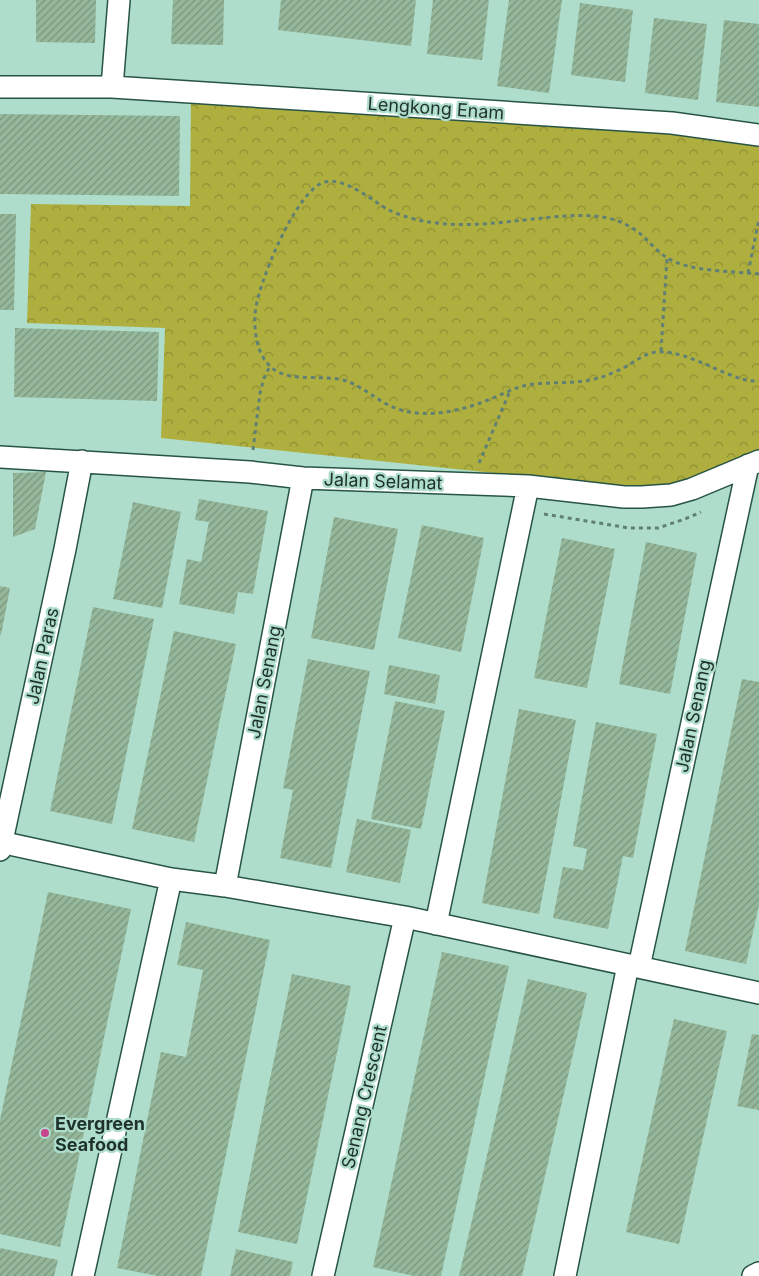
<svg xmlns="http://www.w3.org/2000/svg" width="759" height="1276" font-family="Inter,sans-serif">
	<defs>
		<pattern id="forest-crowns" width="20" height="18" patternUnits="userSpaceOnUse" patternTransform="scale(1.25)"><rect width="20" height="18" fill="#afaf3f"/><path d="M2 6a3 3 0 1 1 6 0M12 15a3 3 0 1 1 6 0" fill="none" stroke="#8e8f35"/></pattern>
		<pattern id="building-hatch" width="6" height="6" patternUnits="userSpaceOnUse" patternTransform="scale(1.25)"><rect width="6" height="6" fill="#95b79a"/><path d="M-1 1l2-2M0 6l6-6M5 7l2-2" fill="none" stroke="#79957e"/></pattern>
	</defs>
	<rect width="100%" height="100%" fill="#aeddcb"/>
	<path fill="url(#forest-crowns)" d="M191,95L669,132L759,142V452L687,480L670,485L644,489L161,438L165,328L27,323L31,204L190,206Z"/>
	<path fill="url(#building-hatch)" d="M36,0H96L95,43L36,42Z
		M173,0H224L223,45L171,44Z
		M281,0H416L411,46L278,30Z
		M433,0H489L482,60L427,54Z
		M509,0H562L549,93L497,86Z
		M580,3L633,10L625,82L571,75Z
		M654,18L707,24L698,100L645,93Z
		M724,20L759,24V107L716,102Z
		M0,114L180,116L179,196L0,194Z
		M0,214H16L14,310H0Z
		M15,328L159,332L157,401L14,397Z
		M46,472L35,529L13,537V473Z
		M199,499L268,511L253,594L238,592L234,614L179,604L187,559L201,562L209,522L195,520Z
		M133,502L181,512L162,608L113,599Z
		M334,517L398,529L374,650L311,638Z
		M422,525L484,538L461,652L398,638Z
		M562,538L615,549L587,688L534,678Z
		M646,542L697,553L670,694L619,684Z
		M0,586L10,588L1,635H0Z
		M93,607L154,619L112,824L50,811Z
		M174,631L236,644L194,842L132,829Z
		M308,659L370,671L331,868L280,858L293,790L283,788Z
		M389,665L440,675L435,704L384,694Z
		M742,679L759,682V905L746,964L685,951Z
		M395,701L445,711L421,829L371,819Z
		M519,709L576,720L539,914L482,903Z
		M596,722L657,734L633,858L623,856L608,929L553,918L563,867L583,870L587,849L573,846Z
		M357,819L411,830L400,883L346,872Z
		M48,892L131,909L60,1247L0,1234V1120Z
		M186,922L270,940L201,1276H158L117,1268L161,1052L186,1057L203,970L177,965Z
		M442,952L509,966L441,1276H414L373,1267Z
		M292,974L351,986L297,1244L238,1232Z
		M528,979L587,993L522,1276H459Z
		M674,1019L727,1031L679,1244L626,1232Z
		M752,1034L759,1035V1110L737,1106Z
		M0,1248L58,1260L54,1276H0Z
		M236,1249L293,1262L290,1276H230Z"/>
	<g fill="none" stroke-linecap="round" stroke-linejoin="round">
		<g stroke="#285445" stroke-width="24">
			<path id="minor" d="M0,87H112L672,123L759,135
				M112,87L119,0
				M0,457L250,472L303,478L528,486L624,497H642L671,495L692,489L759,461
				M0,842L171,879L225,886L405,917L759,993
				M0,850L65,549L82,461
				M225,886L303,478
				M436,924L528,486
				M639,967L748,465
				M83,1276L171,879
				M323,1276L405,917
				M565,1276L628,965
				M753,1276L759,1273"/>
		</g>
		<path stroke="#618074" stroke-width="3" stroke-dasharray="4 4" stroke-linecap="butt" d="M748,273L759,219
			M759,274C732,271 688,272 666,257C658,252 651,244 644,237C632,226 617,219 602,217C582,214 562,216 542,218C505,222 466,228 429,222C416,220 401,216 389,210C372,201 346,177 325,182C297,188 256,287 255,315C254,336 258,361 278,372C297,381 323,375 343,380C365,386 379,404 401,410C429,418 461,411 488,400C501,395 513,388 527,385C550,381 575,385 598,378C607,376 617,371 625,367C636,361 645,353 657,352C677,350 707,365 725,373C737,377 746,382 759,381
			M661,351L667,258
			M253,450L260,393L264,378L270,366
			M479,463L510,391
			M544,514L629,528H658L685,519L701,512"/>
		<use href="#minor" stroke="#fff" stroke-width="21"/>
	</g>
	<circle fill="#c5448d" stroke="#aeddcb" stroke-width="2" cx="45" cy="1133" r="5"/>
	<g text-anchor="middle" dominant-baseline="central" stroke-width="4.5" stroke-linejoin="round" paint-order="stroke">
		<g font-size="18" fill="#1e312a" stroke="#aeddcb">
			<text transform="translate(436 108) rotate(4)">Lengkong Enam</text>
			<text transform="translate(383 481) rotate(2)">Jalan Selamat</text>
			<text transform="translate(42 656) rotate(-78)">Jalan Paras</text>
			<text transform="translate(264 682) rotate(-79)">Jalan Senang</text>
			<text transform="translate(693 716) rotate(-78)">Jalan Senang</text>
			<text transform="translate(364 1097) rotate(-77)">Senang Crescent</text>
		</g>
		<g font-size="18" font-weight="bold" fill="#1e312a" stroke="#aeddcb" text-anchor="start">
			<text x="55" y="1123">Evergreen<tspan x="55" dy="21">Seafood</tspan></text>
		</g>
	</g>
</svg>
